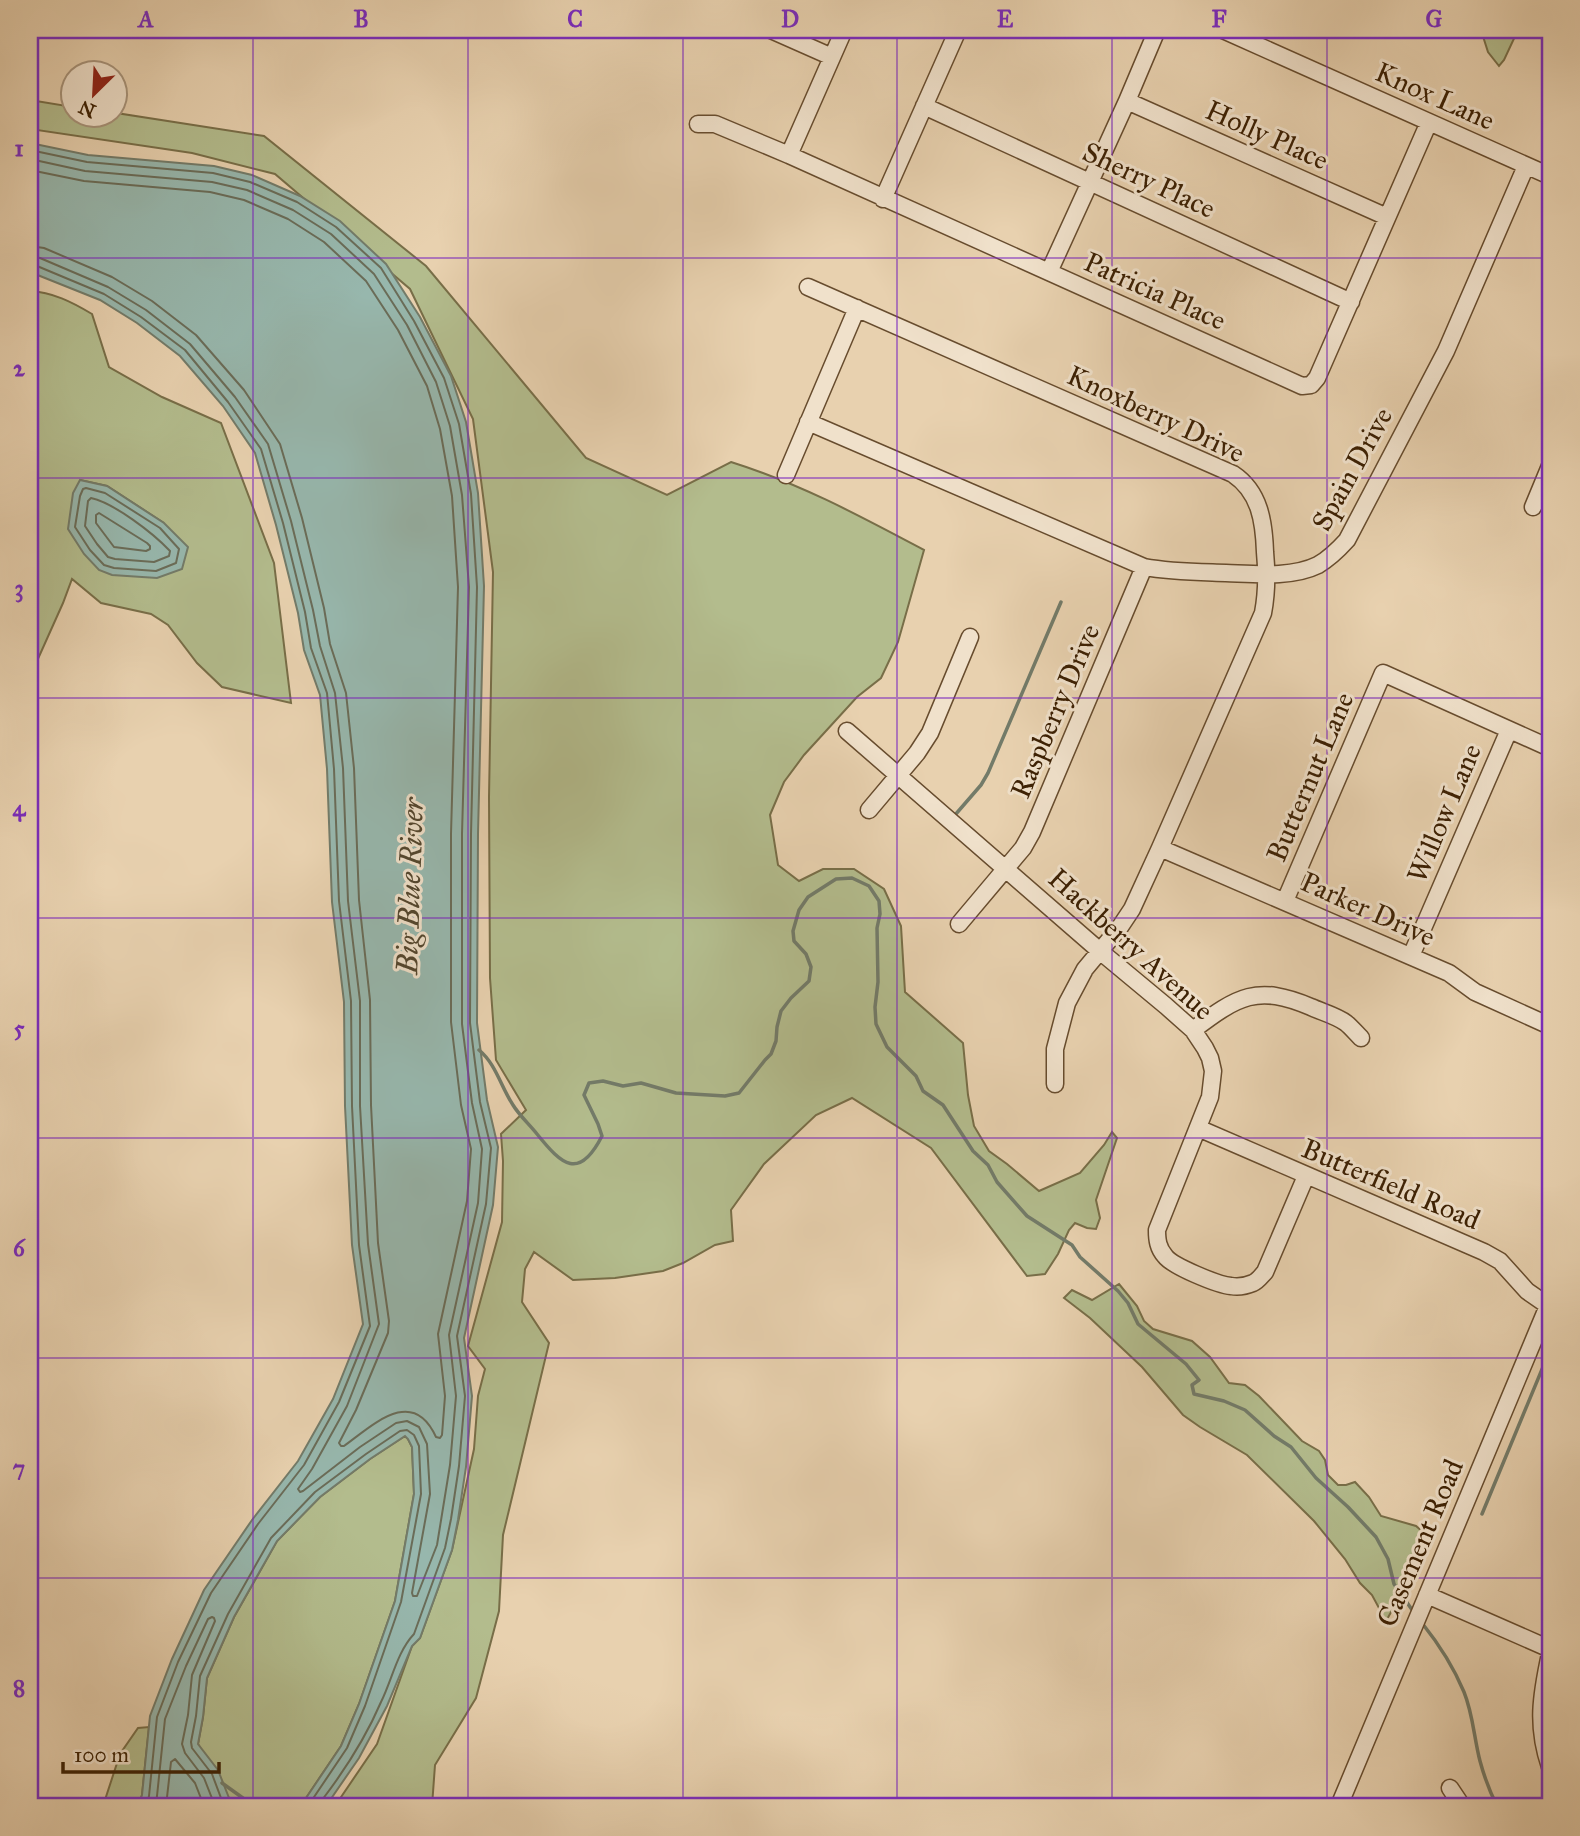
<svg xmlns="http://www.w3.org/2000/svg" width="1580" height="1836" font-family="'IM FELL Great Primer',serif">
	<rect width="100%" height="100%" fill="#e8d1af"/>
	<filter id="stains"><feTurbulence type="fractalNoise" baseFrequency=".00286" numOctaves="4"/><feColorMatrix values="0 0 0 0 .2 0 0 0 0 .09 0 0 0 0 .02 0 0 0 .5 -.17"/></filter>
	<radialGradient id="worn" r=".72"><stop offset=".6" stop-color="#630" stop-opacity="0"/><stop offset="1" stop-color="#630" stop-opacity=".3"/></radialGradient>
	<path fill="#b3bc8d" stroke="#786e48" stroke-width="2" fill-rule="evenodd" d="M1481,30H1518L1504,60L1499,66L1488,52Z
		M30,100L73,107L74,116H116V113L264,136L426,266L586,458L667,495L731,462C801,484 860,516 924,550L898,642L881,678L857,697L804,755L784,782L770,815L778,865L799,881L823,869H854L884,889L901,926L905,992L963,1043L968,1095L974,1126L989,1151L1007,1164L1039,1191L1080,1173L1104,1145L1112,1132L1117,1138L1096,1200L1100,1218L1096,1229L1087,1228L1075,1223L1069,1230L1058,1254L1045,1274L1027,1276L931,1148L852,1098L816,1115L764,1164L731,1210L733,1241L715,1245L683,1263L663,1271L615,1278L573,1280L534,1252L525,1269L522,1302L549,1343L503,1535L499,1611L476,1698L435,1765L432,1806H335L377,1744L412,1646L420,1638L452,1550L474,1449L478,1396L485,1369L468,1346L502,1222L503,1161L501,1134L526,1110L496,1060L490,978L489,797L493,572L473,419L410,289L275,174L192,153L30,129Z
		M30,291C52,292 72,302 92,314L109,367L162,397L221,423L274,563L291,703L222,687L197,663L168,625L151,614L101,603L72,579L63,603L33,670L30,669ZM80,480L107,486L164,523Z
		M1119,1284L1137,1306L1144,1321L1153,1329L1192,1341L1210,1357L1229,1383L1245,1385L1259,1396L1302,1441L1319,1451L1325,1460L1328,1475L1338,1485H1346L1355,1482L1369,1497L1381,1516L1416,1526L1423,1532L1398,1600L1386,1621L1372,1595L1360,1583L1345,1559L1314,1521L1247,1455L1200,1427L1183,1415L1142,1367L1090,1318L1064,1298L1072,1290L1092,1300Z
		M405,1436L408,1439L412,1447L414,1494L395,1601L359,1704L341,1746L302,1804L295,1806H230L231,1802L198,1744L203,1717L207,1678L234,1617L277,1541L320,1497L370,1459Z
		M149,1727L142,1795L138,1806H103L120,1754L138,1728Z"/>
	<path fill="#97b7ad" stroke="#737b69" stroke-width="2" d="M30,143L88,155L214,166L252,175L300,196L340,221L386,264L420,317L451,376L466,422L478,493L484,586L478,834L477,1023L487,1100L498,1147L493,1205L464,1338L472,1396L466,1467L458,1520L452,1550L420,1638L412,1646L387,1706L359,1758L326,1806H295L302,1804L341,1746L359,1704L395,1601L414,1494L412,1447L408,1439L405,1436L370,1459L320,1497L277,1541L234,1617L207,1678L203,1717L198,1744L218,1770L231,1803L230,1806H138L142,1795L150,1716L172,1659L204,1590L252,1520L298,1461L333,1399L363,1324L352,1245L345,1106L344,1002L332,902L327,769L320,695L304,650L298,613L276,525L255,453L223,406L180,356L137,323L100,300L30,272Z
		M80,480L107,486L164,523L188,547L182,569L157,578L112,575L99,570L84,554L68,529L73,493Z"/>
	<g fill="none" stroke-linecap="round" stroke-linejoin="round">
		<path stroke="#6a6c58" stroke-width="2" d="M30,150L87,162L213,173L250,182L297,202L336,227L381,268L414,321L444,378L459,424L471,494L477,587L471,834L470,1023L480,1102L491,1148L486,1204L457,1336L465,1396L459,1466L451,1519L445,1548L414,1634C397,1652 392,1680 381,1702C366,1737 345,1770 322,1800L321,1806
			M30,159L85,171L212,182L247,190L293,210L331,234L374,274L407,325L436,382L450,426L462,495L469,587L462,834V1024L472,1103L482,1149L478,1203L449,1335L456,1396L450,1465L437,1545L417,1596H413L412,1593L430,1494L427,1444L419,1427L407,1421L396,1423L360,1447L303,1491L300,1492L298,1489L312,1469L347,1406L379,1324L368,1244L360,1106V1001L348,901L343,768L335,693L320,646L313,610L291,521L268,444L235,397L190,344L146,310L108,287L40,258L30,256
			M30,170L84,181L210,192L244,200L288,219L324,242L366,281L398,330L427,386L440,429L452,496L458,587L451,834V1022L461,1105L471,1149L467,1201L438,1334L445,1396L442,1435L440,1438L436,1437C413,1386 374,1424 344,1446H341L339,1443L356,1410L388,1333L389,1321L378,1243L371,1105L370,1000L359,900L354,768L346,693L330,644L324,608L302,518L280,444L244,390L196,335L152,301L112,277L44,248L30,246
			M30,265L37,266L104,294L141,317L185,350L228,402L261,449L283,523L305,612L311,648L327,693L334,769L339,901L351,1001L352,1106L359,1245L370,1326L339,1402L304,1465L258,1524L211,1593L178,1662L157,1717L149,1796L146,1806
			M86,488L105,493L160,528L179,549L176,563L156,571L114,568L104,565L90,550L75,527L80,496L83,489Z
			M91,498C114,503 153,533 170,551L169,556L154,562L115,559L108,557L97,544L85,526L88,501Z
			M99,513L147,543L150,546V549L146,551L114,547L96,523V515Z
			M155,1806L157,1796L165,1719L186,1666L208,1619L212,1617L214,1618L215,1621L192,1675L188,1715L182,1744L185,1753L204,1778L215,1806
			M166,1806L171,1762L175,1759L195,1783L204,1806
			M224,1806L212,1774L192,1748L191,1742L196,1716L200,1676L228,1614L271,1538L315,1492L366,1454L400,1431L407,1430L414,1435L419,1446L421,1494L401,1602L365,1706L347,1748L308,1806"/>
		<path stroke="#737b69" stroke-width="3.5" d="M955,815L981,785L988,773L1061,602
			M479,1050C496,1064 501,1087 513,1105C519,1115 529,1124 537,1134C562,1165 579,1181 602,1136L598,1124L584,1095L589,1083L603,1081L623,1086L641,1083L676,1093L725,1096L739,1093L765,1060L771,1054L776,1041L777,1027L781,1011L791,998L809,981L811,967L806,954L794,941L793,931L799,910L808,897L836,879L852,878L869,886L879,901L880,914L877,928L878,982L875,1007L876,1024L887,1047L916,1076L923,1091L943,1105L973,1151L988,1165L997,1182L1027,1216L1072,1245L1080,1257L1118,1291L1128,1303L1138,1324L1186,1364L1199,1380L1192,1385L1194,1394L1224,1401L1245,1410L1274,1436L1291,1447L1316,1478L1348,1507L1376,1537L1388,1559L1394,1584L1415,1614
			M1482,1514L1550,1350
			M1422,1623C1438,1643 1454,1668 1464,1692C1473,1714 1474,1738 1480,1761C1484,1776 1490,1792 1497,1806
			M222,1783L254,1806"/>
		<g stroke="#674c2e" stroke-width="19">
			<path id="minor" d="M771,30L832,57
				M1223,30L1550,176
				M1127,101L1387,217
				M924,106L1351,302
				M698,124H715L789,155L1302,386L1311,385L1317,378L1429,122
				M789,155L844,30
				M883,199L958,30
				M1049,272L1127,101L1157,30
				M808,287L1233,474C1260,492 1264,522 1265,552C1267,573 1267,592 1263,613L1160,848L1132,909L1120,927L1085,969L1067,1003L1055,1049V1084
				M808,422L1144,567C1171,572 1198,572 1226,573C1254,574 1292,578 1318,565C1330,558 1338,550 1347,540L1446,351L1526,166
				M786,475L857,308
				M1533,507L1550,466
				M847,731L1101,952L1166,1006L1193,1030L1205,1048L1210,1058L1213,1071L1210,1097L1157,1230C1157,1240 1158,1248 1165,1256C1172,1266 1218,1285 1231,1286C1237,1287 1246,1286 1253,1283C1258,1281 1261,1276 1265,1272L1306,1176
				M869,810L917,753L930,733L970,637
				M1160,848L1449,973L1475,992L1550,1026
				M1285,901L1383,673L1550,748
				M959,924L1023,848L1032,832L1144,567
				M1411,956L1509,730
				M1193,1030C1238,996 1257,984 1311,1007C1322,1012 1337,1016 1346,1023C1351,1027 1356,1033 1361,1038
				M1198,1128L1484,1252L1500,1261L1527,1291L1550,1307
				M1427,1595L1550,1649
				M1550,1654C1541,1696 1536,1726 1550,1767
				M1450,1788L1462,1806
				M1339,1806L1550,1301"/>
		</g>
		<use href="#minor" stroke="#f0e1cb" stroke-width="16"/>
	</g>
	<path fill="none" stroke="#7b2cbf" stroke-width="2" stroke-opacity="0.55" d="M253,30V1806M468,30V1806M683,30V1806M897,30V1806M1112,30V1806M1327,30V1806M30,258H1550M30,478H1550M30,698H1550M30,918H1550M30,1138H1550M30,1358H1550M30,1578H1550"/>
	<g text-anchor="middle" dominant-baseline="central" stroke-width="6" stroke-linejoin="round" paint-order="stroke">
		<g font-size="28" fill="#3c2003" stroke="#f0e1cb">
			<text transform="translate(1435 96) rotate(24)">Knox Lane</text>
			<text transform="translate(1267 135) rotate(24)">Holly Place</text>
			<text transform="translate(1149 180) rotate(25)">Sherry Place</text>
			<text transform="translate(1155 291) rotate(24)">Patricia Place</text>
			<text transform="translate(1156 414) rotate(25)">Knoxberry Drive</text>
			<text transform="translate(1352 469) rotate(-61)">Spain Drive</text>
			<text transform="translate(1055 711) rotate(-67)">Raspberry Drive</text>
			<text transform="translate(1310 777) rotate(-67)">Butternut Lane</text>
			<text transform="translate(1444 813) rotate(-67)">Willow Lane</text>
			<text transform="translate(1368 909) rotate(24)">Parker Drive</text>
			<text transform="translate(1131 944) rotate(42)">Hackberry Avenue</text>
			<text transform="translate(1391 1184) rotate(23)">Butterfield Road</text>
			<text transform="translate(1420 1543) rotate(-67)">Casement Road</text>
		</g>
		<g font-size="30" font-style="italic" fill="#53462e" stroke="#f0e1cb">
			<text transform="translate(410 886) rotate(-88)">Big Blue River</text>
		</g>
	</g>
	<rect width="1580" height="1836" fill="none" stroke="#e8d1af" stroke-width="77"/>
	<g transform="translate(94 94) rotate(204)"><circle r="33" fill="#f0e1cb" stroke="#a8947b" stroke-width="2"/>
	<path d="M0-5L12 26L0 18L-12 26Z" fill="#8f2418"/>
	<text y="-10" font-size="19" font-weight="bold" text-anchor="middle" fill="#3c2003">N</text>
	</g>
	<path d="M63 1762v10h156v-10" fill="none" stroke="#3c2003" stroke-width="3.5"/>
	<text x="74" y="1762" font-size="21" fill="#3c2003" stroke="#f0e1cb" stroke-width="5" paint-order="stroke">100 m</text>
	<rect x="38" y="38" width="1504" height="1760" fill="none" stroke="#7b2cbf" stroke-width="2.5"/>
	<g font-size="23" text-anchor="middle" font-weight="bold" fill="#7b2cbf">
		<text x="146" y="27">A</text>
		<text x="361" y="27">B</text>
		<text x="575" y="27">C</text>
		<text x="790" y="27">D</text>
		<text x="1005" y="27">E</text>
		<text x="1219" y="27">F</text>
		<text x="1434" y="27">G</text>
		<text x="19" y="156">1</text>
		<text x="19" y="376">2</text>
		<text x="19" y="596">3</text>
		<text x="19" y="816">4</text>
		<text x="19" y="1036">5</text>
		<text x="19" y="1256">6</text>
		<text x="19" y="1476">7</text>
		<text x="19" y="1696">8</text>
	</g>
	<rect width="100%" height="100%" filter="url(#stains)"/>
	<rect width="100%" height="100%" fill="url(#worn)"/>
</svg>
